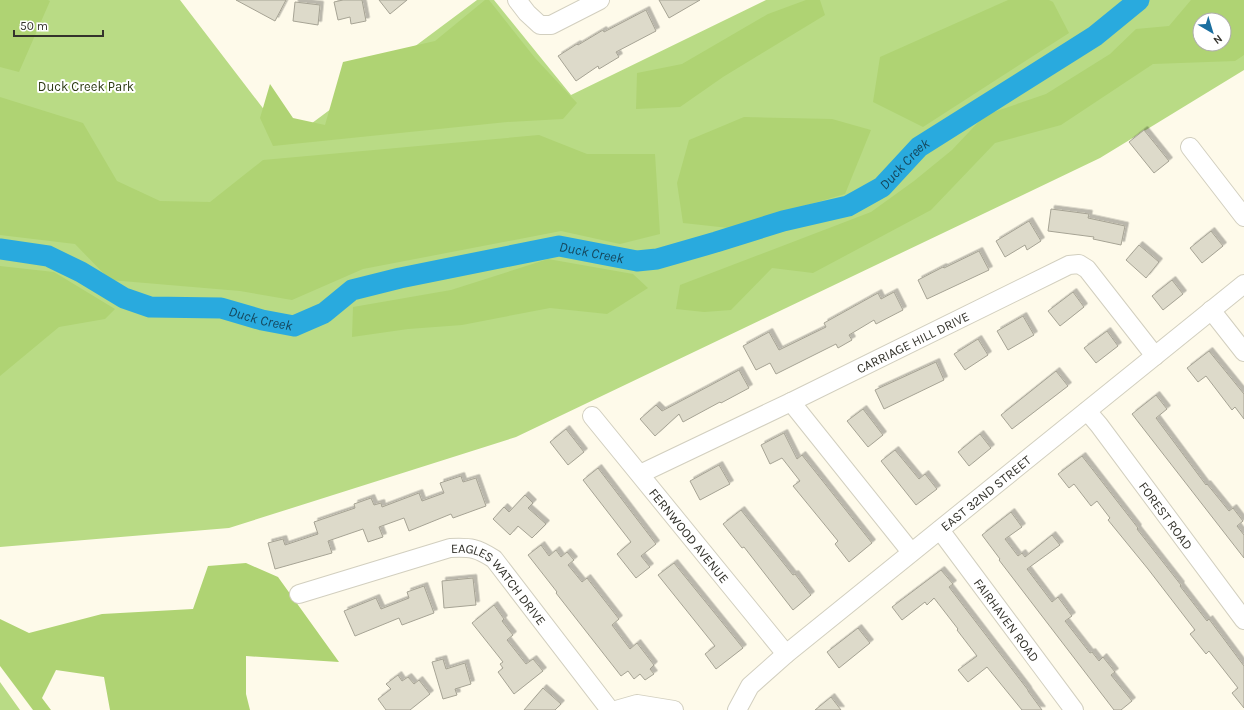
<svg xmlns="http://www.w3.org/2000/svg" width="1244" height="710" font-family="Karla,sans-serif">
	<defs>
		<filter id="shadow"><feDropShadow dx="3.5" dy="-3.5" stdDeviation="0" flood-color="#0004"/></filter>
	</defs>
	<rect width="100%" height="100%" fill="#fefaea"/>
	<path fill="#b9db85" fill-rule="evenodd" d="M0,0H180L288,141L477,0H494L571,95L766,0H1244V70L1100,158L516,437L229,528L0,547ZM1200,20H1224V44H1200Z
		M0,682L20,710H0Z"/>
	<path fill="#afd373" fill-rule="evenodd" d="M0,0H48L50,1L19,72L0,67Z
		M485,0H489L535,58L577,103L563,119L507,122L273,146L260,118L270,84L293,118L325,125L343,62L435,41Z
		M806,0H820L825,15L723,77L680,107L636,109L637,73L682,64L768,14Z
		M1008,0H1049L1053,2L1069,33L923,127L873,102L880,57Z
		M1191,0H1244V55L1235,61L1153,64L1061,125L995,143L931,210L813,273L772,268L731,310L704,312L676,309L680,285L871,212L914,181L952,150L985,115L1046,94L1110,54L1136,29L1169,26ZM1200,20H1224V44H1200Z
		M0,97L83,123L117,181L160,201L210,202L263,160L539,135L587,154H655L660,234L620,244L561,231L363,269L292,300L240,291L110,280L75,244L0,235Z
		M744,117L832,119L871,130L845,194L729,228L683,223L677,183L689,140Z
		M548,259L633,274L648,288L607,314L550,308L462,325L408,329L352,337L353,307L451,290Z
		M0,266L54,272L115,309L105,319L59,327L0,376Z
		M246,563L278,577L339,662L246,656V694L250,710H110L104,677L56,670L42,698L51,710H33L0,666V619L29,633L102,614L193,609L208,566Z"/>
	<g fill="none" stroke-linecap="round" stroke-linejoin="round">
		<path stroke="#29aade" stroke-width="21" id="s1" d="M0,249L48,256L81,272L124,298L150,307L221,308L262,320L294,326L324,313L352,290L400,278L559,246L637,261L657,259L716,242L783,221L848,206L882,187L919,147L1095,36L1139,0"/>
	</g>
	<path fill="#dddaca" stroke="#a6a394" filter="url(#shadow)" d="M236,0H286L275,21Z
		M343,0H362L366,21L351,24L350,17L338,20L334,2Z
		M379,0H407L390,14Z
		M659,0H700L669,18Z
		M295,2L320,5L318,25L293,21Z
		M646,10L656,31L616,52L619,57L599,69L598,66L576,81L558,56L577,44L578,45L603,30L604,32Z
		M1144,130L1169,161L1154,173L1129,142Z
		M1051,209L1089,214L1088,218L1125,226L1121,245L1093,239L1094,237L1048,231Z
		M1029,221L1041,241L1027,250L1025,245L1005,257L996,241Z
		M1211,231L1223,246L1202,263L1190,248Z
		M1139,245L1159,262L1146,278L1126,260Z
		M979,251L989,270L927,299L918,280L943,267L944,268Z
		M1172,280L1183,294L1163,310L1152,296Z
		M894,292L903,310L876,324L874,320L849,335L852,340L838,348L836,344L776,374L770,363L756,370L743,346L769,332L779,350L826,327L824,323L878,293L881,299Z
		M1073,292L1084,307L1060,326L1048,311Z
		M1023,316L1034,335L1008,350L997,331Z
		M1107,331L1118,346L1096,363L1084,348Z
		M978,339L988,355L965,370L954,354Z
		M1209,351L1244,394V419L1235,407L1232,410L1206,376L1198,382L1187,368Z
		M936,362L944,380L884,409L875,390Z
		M739,370L749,388L721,403L720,402L683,422L679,414L655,436L640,419L656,405L662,411L711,385Z
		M1056,371L1068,386L1012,429L1001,415Z
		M1156,395L1167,409L1156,418L1206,485L1207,484L1229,511L1233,508L1243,521L1237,526L1244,535V558L1132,414Z
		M863,409L883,435L868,447L847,421Z
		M566,429L584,452L568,465L550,442Z
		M784,433L797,459L802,455L872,543L849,562L835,544L838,541L793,486L800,481L782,458L770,464L761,445Z
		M980,434L991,448L969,466L958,452Z
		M895,450L919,479L925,474L937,489L916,505L881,461Z
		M1082,456L1138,528L1137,529L1181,585L1180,586L1207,621L1209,619L1244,666V708L1232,693L1238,688L1209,651L1206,654L1190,634L1195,630L1148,569L1108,520L1110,518L1097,501L1091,506L1074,484L1069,488L1058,474Z
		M719,465L730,484L700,500L690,481Z
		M598,468L656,544L641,556L650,567L636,578L617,554L631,542L583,480Z
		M461,476L463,482L476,478L486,506L453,518L451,514L409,531L404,518L379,527L383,537L368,542L363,529L328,541L332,553L275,569L268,543L283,539L285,545L318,534L314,522L355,508L354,504L371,498L374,505L381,503L382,507L419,493L422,501L444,493L440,483Z
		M525,495L533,503L528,508L546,524L532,538L518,526L510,535L493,519L504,507L509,512Z
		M741,510L793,575L795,574L811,595L793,610L744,547L742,548L723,524Z
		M1011,512L1022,527L1005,539L1018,556L1022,553L1025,557L1052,535L1060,545L1027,569L1052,602L1058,597L1072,616L1065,621L1090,653L1092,652L1099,661L1103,657L1115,672L1111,675L1132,701L1121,710H1114L999,560L1000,559L982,535Z
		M541,545L549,556L556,550L561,557L567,552L574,560L568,565L582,582L587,578L619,619L612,625L630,649L637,643L654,665L650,669L654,674L645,680L640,674L634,679L628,671L621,676L556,593L557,592L528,555Z
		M674,563L743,648L716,669L705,654L715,646L658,575Z
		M941,570L953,584L949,587L1028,690V691L1042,710H1022L987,667L968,682L958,670L977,656L957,630L958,629L934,598L927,605L925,602L902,620L892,607Z
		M473,578L476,605L444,608L442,581Z
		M424,586L434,613L402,625L399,618L355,636L344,611L376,598L381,609L409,598L407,592Z
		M494,605L504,619L502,621L513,635L507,640L526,664L533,659L543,671L514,694L498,672L503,668L500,664L503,662L472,623Z
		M858,628L870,643L839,668L827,652Z
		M443,659L446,669L465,663L471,684L455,689L457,695L443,699L432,662Z
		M398,675L402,681L408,677L414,684L419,680L430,694L410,710H386L378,699L391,689L386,684Z
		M543,688L561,704L555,710H524Z
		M831,697L841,710H815Z"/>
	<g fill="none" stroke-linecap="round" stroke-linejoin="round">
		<g stroke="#d2cfbf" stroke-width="20">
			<g id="minor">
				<path d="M517,0L527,13L540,25H551L600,0"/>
				<path d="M1190,147L1244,217"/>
				<path d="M1211,310L1244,352"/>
				<path d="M791,402L911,552"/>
				<path id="s2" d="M1087,411L1099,425L1244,620"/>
				<path id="s3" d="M592,416L786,654"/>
				<path id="s4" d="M640,474L791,402L1069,265L1079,264L1087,269L1155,356"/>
				<path id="s5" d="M940,530L1074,710"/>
				<path id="s6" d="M299,594L450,548C471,547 477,548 494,559L610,710"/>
				<path d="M616,710L637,704L674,710"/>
				<path id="s7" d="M737,710L750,686L786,654L1244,284"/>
			</g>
		</g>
		<use href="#minor" stroke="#fff" stroke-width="18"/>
	</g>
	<g text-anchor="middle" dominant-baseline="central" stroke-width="4" stroke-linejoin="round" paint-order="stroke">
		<g font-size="13" fill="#2d3b14" stroke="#fff">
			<text x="86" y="86">Duck Creek Park</text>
		</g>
		<g font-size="13" fill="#34332c" stroke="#fff">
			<text stroke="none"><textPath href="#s4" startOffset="303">CARRIAGE HILL DRIVE</textPath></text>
			<text stroke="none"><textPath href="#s7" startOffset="332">EAST 32ND STREET</textPath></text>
			<text stroke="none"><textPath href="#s2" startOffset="131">FOREST ROAD</textPath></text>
			<text stroke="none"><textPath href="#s3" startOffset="154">FERNWOOD AVENUE</textPath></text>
			<text stroke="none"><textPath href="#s6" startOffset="222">EAGLES WATCH DRIVE</textPath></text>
			<text stroke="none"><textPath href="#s5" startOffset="112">FAIRHAVEN ROAD</textPath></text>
		</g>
		<g font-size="14" font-style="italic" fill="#15475d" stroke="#fff">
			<text stroke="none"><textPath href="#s1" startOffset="959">Duck Creek</textPath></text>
			<text stroke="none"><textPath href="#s1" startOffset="623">Duck Creek</textPath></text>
			<text stroke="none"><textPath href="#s1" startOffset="275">Duck Creek</textPath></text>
		</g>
	</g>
	<g transform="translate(1212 32) rotate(142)"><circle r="19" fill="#ffffff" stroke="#aeadab"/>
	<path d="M0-3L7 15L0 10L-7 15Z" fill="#1a6e9f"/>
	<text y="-6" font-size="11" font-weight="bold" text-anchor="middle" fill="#34332c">N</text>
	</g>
	<path d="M14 30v6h89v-6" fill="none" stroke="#34332c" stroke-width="2"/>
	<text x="20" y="30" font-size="12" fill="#34332c" stroke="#ffffff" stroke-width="3" paint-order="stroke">50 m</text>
</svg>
